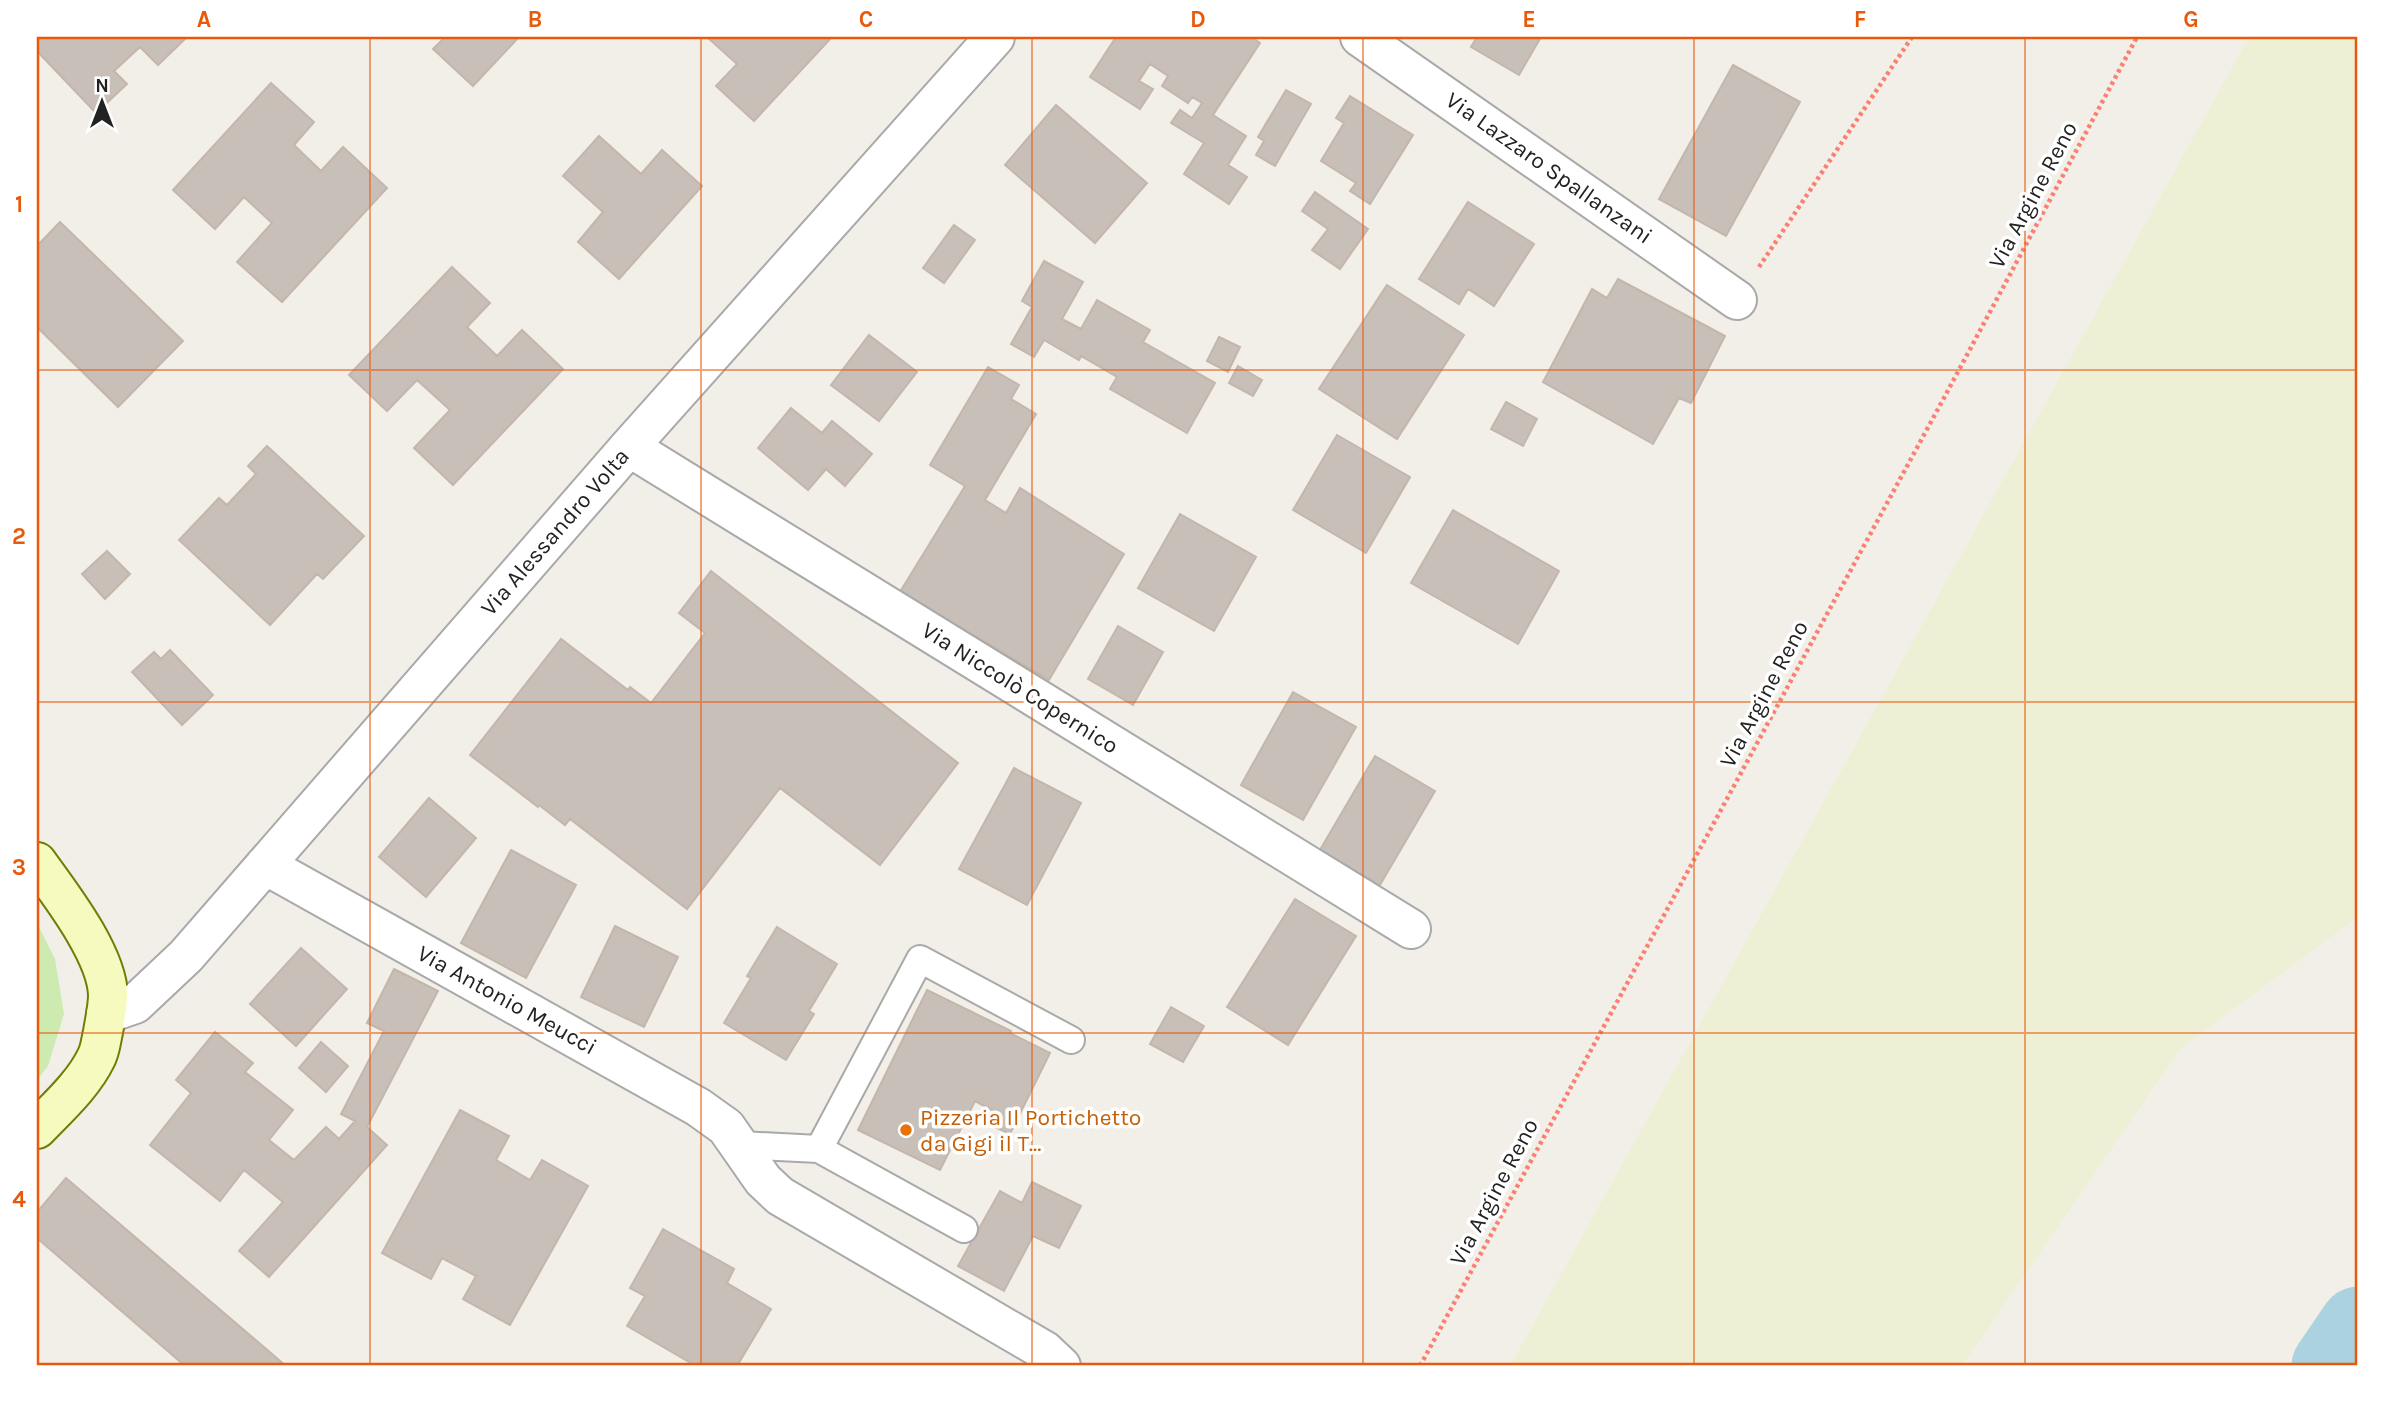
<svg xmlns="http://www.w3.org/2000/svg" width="2395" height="1403" font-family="Karla,sans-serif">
	<rect width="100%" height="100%" fill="#f2efe9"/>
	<path fill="#eef0d5" d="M2249,37H2358V917L2181,1048L1962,1366H1510Z"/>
	<path fill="#cdebb0" d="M37,923L55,959L64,1014L48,1066L37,1080Z"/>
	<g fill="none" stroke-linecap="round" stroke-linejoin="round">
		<path stroke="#aad3df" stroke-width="77" d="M2330,1366L2358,1325"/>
	</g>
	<path fill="#c7bfb8" stroke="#c4b6ab" stroke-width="2" d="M37,37H184L186,38L158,65L140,47L114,71L127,84L96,113L37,51Z
		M445,37H519L473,86L433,49Z
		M707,37H832L754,121L716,86L737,64Z
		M1116,37H1251L1260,43L1213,115L1246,136L1228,165L1247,177L1229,204L1184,174L1204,143L1171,123L1180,110L1192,118L1202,103L1192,97L1188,103L1162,86L1168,76L1150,64L1139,81L1153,89L1140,109L1090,77Z
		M1477,37H1541L1519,75L1471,47Z
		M1733,65L1800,102L1726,236L1659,199Z
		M271,83L314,122L294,145L321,171L343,147L387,188L282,302L237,262L272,223L244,197L215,229L173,190Z
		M1286,90L1311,104L1275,166L1256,155L1264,141L1258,137Z
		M1350,96L1413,135L1370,204L1350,191L1356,183L1321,161L1344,123L1336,118Z
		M1056,105L1147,183L1095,243L1005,165Z
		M599,136L641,174L662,150L702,186L619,279L578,242L603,212L563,176Z
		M1315,192L1368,229L1340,269L1312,250L1328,229L1302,211Z
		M1468,202L1534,244L1494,306L1468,289L1459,304L1419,279Z
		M60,222L183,341L118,407L37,327V246Z
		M954,225L975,240L944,283L923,268Z
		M1044,261L1083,282L1062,319L1081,329L1097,300L1150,330L1143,342L1215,383L1187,433L1110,389L1117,377L1081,356L1079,360L1044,340L1034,357L1011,344L1032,307L1022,301Z
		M452,267L490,303L467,327L497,356L522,330L563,369L453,485L414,448L450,410L417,380L387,411L349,375Z
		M1618,279L1725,336L1691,403L1679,398L1653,444L1543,382L1592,289L1607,298Z
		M1387,285L1464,335L1397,439L1319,389Z
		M869,335L917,372L879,421L831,385Z
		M1219,337L1240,347L1228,372L1207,361Z
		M1238,366L1262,380L1253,396L1229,383Z
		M988,367L1019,385L1011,399L1036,414L985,500L1006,513L1020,488L1124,554L1049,680L900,592L965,486L930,465Z
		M1506,402L1537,419L1523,446L1491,429Z
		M791,408L822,433L832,421L872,454L845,486L826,469L808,490L758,448Z
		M1337,435L1410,477L1366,553L1293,510Z
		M267,446L364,536L323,579L317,574L270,625L179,540L219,498L227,505L256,474L248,466Z
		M1453,510L1559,571L1518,644L1411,583Z
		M1180,514L1256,557L1214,631L1138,588Z
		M107,551L130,574L105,599L82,574Z
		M711,571L958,763L880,865L780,788L687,909L570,819L565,825L539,805L538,807L470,755L561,639L628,690L630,687L651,703L705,633L679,613Z
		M1118,626L1163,652L1133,705L1088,679Z
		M170,650L213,695L182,725L132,672L154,652L161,659Z
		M1293,692L1356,727L1303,820L1241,785Z
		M1375,756L1435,791L1380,885L1320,850Z
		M1014,768L1081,803L1027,905L959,869Z
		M429,798L476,838L426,897L379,857Z
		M511,850L576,885L526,978L461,943Z
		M1295,899L1356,936L1288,1045L1227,1007Z
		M615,926L678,957L644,1027L581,997Z
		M777,927L837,964L809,1011L814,1014L786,1060L724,1023L751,978L747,976Z
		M301,948L347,989L296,1046L250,1004Z
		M394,969L438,991L367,1127L387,1145L269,1277L239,1251L283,1202L244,1170L220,1201L150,1145L191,1093L176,1080L215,1032L253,1063L245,1072L293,1110L269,1140L294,1160L326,1127L339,1139L355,1121L341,1114L384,1031L367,1023Z
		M927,990L1011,1031L1010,1033L1050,1053L1010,1134L986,1123L992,1110L975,1101L940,1170L858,1130Z
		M1171,1007L1204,1026L1183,1062L1150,1044Z
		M321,1042L348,1066L326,1092L299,1068Z
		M460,1110L509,1136L496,1160L530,1180L542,1160L588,1186L510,1325L463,1299L476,1276L442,1258L431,1279L382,1253Z
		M66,1178L286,1366H185L37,1238V1212Z
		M1032,1182L1081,1206L1059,1248L1033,1236L1004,1291L958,1266L1000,1191L1022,1203Z
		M663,1229L734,1269L727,1283L771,1309L737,1366H696L627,1326L645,1296L630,1288Z"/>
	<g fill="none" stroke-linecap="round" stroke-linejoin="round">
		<g stroke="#a9a9a9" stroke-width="30">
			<path id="service" d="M740,1145L819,1149L964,1229
				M819,1149L920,959L1071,1040"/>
		</g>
		<g stroke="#a9a9a9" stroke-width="42">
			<path id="minor" d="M1360,37L1737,300
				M629,447L1411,929
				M265,865L698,1107L726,1127L763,1180L780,1196L1045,1351L1061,1366
				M106,1014L135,1004L186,956L629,447L995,37"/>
		</g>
		<g stroke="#707d05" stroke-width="42">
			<path id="secondary" d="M37,862C60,894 107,954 108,995C108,1007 105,1020 103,1032C101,1041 100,1051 96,1058C83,1085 57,1108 37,1129"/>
		</g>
		<path stroke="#fa8072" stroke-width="4.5" stroke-dasharray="3.5 3.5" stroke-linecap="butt" d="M1759,267L1912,37
			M1420,1366L1945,396L2137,37"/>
		<use href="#service" stroke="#fff" stroke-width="26"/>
		<use href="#minor" stroke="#fff" stroke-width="38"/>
		<use href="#secondary" stroke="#f7fabf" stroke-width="38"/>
	</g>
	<path fill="none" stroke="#e8590c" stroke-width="2" stroke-opacity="0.55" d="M370,37V1366M701,37V1366M1032,37V1366M1363,37V1366M1694,37V1366M2025,37V1366M37,370H2358M37,702H2358M37,1033H2358"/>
	<circle fill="#e8710a" stroke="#fff" stroke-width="2.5" cx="906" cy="1130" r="7"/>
	<g text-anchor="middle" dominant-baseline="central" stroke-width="7" stroke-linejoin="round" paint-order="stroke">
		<g font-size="23" fill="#222" stroke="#fff">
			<text transform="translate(1549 168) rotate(35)">Via Lazzaro Spallanzani</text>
			<text transform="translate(2033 195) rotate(-62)">Via Argine Reno</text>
			<text transform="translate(555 532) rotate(-49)">Via Alessandro Volta</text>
			<text transform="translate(1020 688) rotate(32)">Via Niccolò Copernico</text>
			<text transform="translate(1764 694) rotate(-62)">Via Argine Reno</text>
			<text transform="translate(507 1000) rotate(29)">Via Antonio Meucci</text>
			<text transform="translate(1494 1192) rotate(-62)">Via Argine Reno</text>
		</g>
		<g font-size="23" fill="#c56008" stroke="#fff" text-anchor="start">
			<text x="920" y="1117">Pizzeria Il Portichetto<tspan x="920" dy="26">da Gigi il T...</tspan></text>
		</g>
	</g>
	<rect width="2395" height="1403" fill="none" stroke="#ffffff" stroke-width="77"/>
	<g transform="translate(102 102)" stroke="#ffffff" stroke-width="5" paint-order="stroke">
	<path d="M0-5L12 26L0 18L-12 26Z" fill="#222222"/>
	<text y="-10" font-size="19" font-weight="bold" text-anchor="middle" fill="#222222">N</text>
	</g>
	<rect x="38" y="38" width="2318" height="1326" fill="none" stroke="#e8590c" stroke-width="2.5"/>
	<g font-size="23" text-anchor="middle" font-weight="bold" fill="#e8590c">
		<text x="204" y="27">A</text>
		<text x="535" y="27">B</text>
		<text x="866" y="27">C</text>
		<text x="1198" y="27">D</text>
		<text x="1529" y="27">E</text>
		<text x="1860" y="27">F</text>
		<text x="2191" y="27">G</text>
		<text x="19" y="212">1</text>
		<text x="19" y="544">2</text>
		<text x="19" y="875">3</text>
		<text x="19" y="1207">4</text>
	</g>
</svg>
